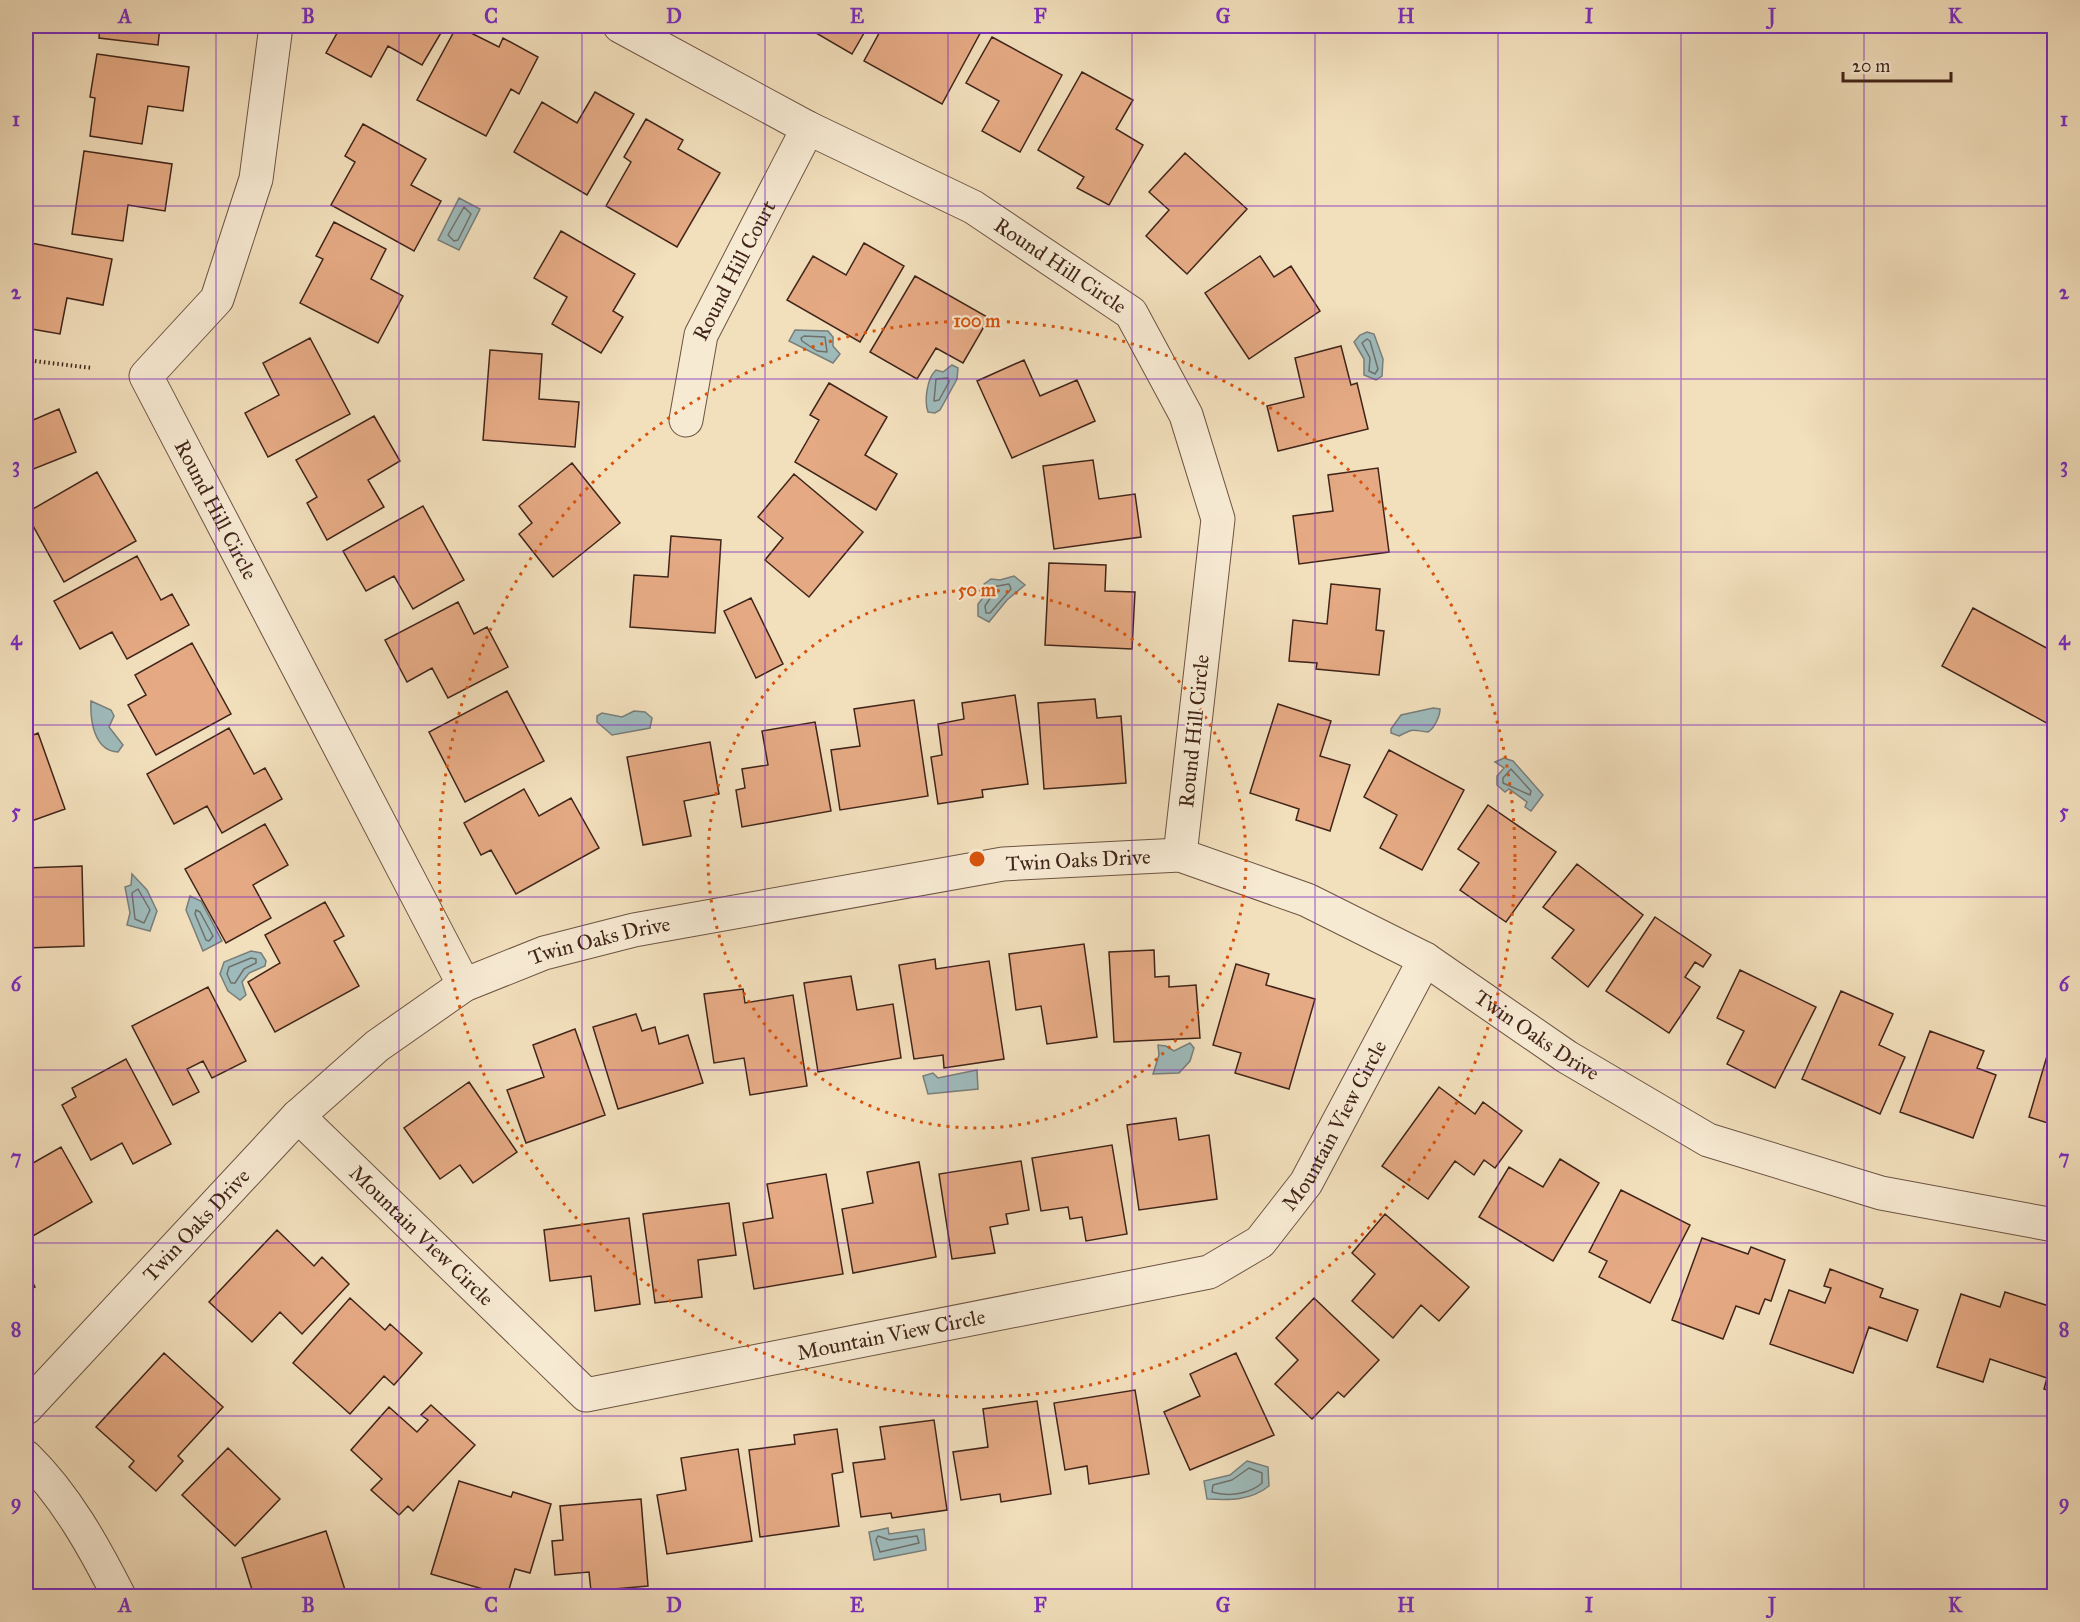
<svg xmlns="http://www.w3.org/2000/svg" width="2080" height="1622" font-family="'IM FELL Great Primer',serif">
	<rect width="100%" height="100%" fill="#f2dfbc"/>
	<filter id="stains"><feTurbulence type="fractalNoise" baseFrequency=".00333" numOctaves="4"/><feColorMatrix values="0 0 0 0 .2 0 0 0 0 .09 0 0 0 0 .02 0 0 0 .5 -.17"/></filter>
	<radialGradient id="worn" r=".72"><stop offset=".6" stop-color="#630" stop-opacity="0"/><stop offset="1" stop-color="#630" stop-opacity=".3"/></radialGradient>
	<path fill="#9ebaba" stroke="#797e7a" stroke-width="1.5" d="M459,198L480,209L459,250L438,240Z
		M795,330L828,331L833,337V346L840,354L833,363L789,341Z
		M1367,332L1374,334L1383,359L1382,376L1376,380L1364,375V359L1354,342L1360,335Z
		M952,365L958,368L957,379L940,410L935,413L928,412C924,401 927,378 936,370L943,372Z
		M1014,576L1025,585L1007,600L989,622L978,616V604L985,595L984,584L991,579L1000,580Z
		M91,701L111,710L114,716L109,727L123,745L118,752C94,751 90,720 91,701Z
		M1433,708L1440,709C1440,716 1434,729 1428,732C1411,730 1415,728 1399,736L1391,733V729L1401,715Z
		M634,711L645,712L652,718L650,728L612,735L597,722V716L602,713L622,717Z
		M1504,758L1513,761L1543,795L1531,811L1525,807L1527,802L1509,789L1505,792L1497,785V776L1504,768L1495,762Z
		M132,874L147,890L157,911L150,931L127,925L130,913L125,887L131,885Z
		M190,896L201,901L222,941L203,951L186,910Z
		M251,951L261,953L266,961L265,966L249,973L242,982L246,995L240,1000L228,991L220,974L224,962Z
		M1190,1043L1194,1048L1190,1061L1179,1073L1153,1074L1159,1055L1158,1045L1166,1046L1174,1051Z
		M977,1070L978,1089L928,1094L923,1076L933,1073L938,1078Z
		M1247,1461L1268,1467L1269,1486C1250,1501 1230,1500 1207,1499L1204,1481L1230,1475Z
		M888,1528L889,1534L924,1529L926,1550L874,1560L869,1532Z"/>
	<g fill="none" stroke-linecap="round" stroke-linejoin="round">
		<path stroke="#70706a" stroke-width="1.5" d="M464,207L471,214L458,240L454,241L448,235Z
			M804,336L825,337L827,352L817,351L802,341L801,338Z
			M1367,339L1370,341L1378,369L1375,374L1369,371L1370,358L1362,343Z
			M948,378L949,382L939,400L934,401L936,379Z
			M1009,584L1011,589L990,613H986L985,606L991,597L992,587Z
			M1511,769L1531,791L1530,795L1503,783V778Z
			M138,889L150,910L144,923L135,919L132,893Z
			M196,910L200,912L213,936L209,941L206,940L195,914Z
			M251,958L256,959V963L244,969L235,983H231L227,974L229,967Z
			M1249,1468L1262,1473V1483C1250,1494 1228,1497 1212,1492L1213,1485L1232,1480Z
			M878,1536L890,1540L917,1536L919,1543L880,1552L876,1540Z"/>
	</g>
	<path fill="#e5aa84" stroke="#41251a" stroke-width="1.5" d="M100,26H160L158,45L99,38Z
		M341,26H445L422,65L388,46L371,77L326,53Z
		M457,26L499,47L503,38L538,57L519,94L511,89L486,136L417,100Z
		M804,26H868L852,54Z
		M883,26H984L942,104L864,61Z
		M992,37L1062,75L1020,152L982,131L999,101L966,83Z
		M97,54L189,67L183,111L148,106L142,144L90,136L95,98L90,97Z
		M1082,72L1133,100L1116,129L1143,145L1109,205L1077,188L1084,177L1038,150Z
		M595,92L634,114L587,195L514,152L542,102L577,123Z
		M646,119L683,140L678,149L720,173L677,247L606,206L631,162L624,157Z
		M363,124L426,159L411,185L441,201L414,251L331,205L355,162L345,156Z
		M84,151L172,164L165,211L128,205L123,241L72,234Z
		M1185,153L1247,209L1187,274L1146,236L1169,210L1149,192Z
		M334,222L386,249L371,279L403,296L378,343L300,303L323,259L316,256Z
		M561,231L635,274L613,311L623,317L601,353L552,324L567,297L534,278Z
		M26,242L112,259L103,305L67,298L60,334L26,328Z
		M864,243L904,266L860,342L787,300L813,256L846,275Z
		M1260,256L1274,277L1291,266L1320,311L1249,359L1205,293Z
		M915,276L989,318L963,363L936,348L917,379L870,352Z
		M310,338L350,414L268,457L245,413L279,395L263,363Z
		M1341,346L1351,385L1357,383L1368,429L1278,451L1267,406L1304,397L1295,358Z
		M490,350L542,354L539,399L579,402L575,447L483,440Z
		M1024,360L1040,396L1077,380L1095,421L1012,458L977,381Z
		M829,383L887,417L865,455L897,474L876,510L795,462L819,420L810,415Z
		M59,409L76,452L26,472V423Z
		M374,416L400,461L368,480L384,507L327,540L307,503L317,497L296,460Z
		M1093,460L1099,499L1135,494L1141,537L1054,549L1043,466Z
		M572,463L620,523L553,577L519,534L532,523L519,506Z
		M1378,468L1389,552L1299,564L1293,516L1333,511L1328,475Z
		M97,472L136,541L64,582L26,513Z
		M794,474L863,532L809,597L765,560L783,538L758,517Z
		M423,506L464,580L413,609L394,576L366,591L343,551Z
		M671,536L721,540L715,633L630,627L634,575L668,577Z
		M137,556L161,600L172,594L189,625L127,659L112,632L80,649L54,601Z
		M1049,563L1106,565L1105,591L1135,592L1132,649L1045,645Z
		M1331,584L1380,589L1376,630L1384,631L1379,675L1316,669L1317,663L1289,661L1293,620L1327,624Z
		M751,598L783,664L756,678L724,611Z
		M458,602L474,634L487,627L508,667L448,698L432,668L407,682L385,640Z
		M1973,608L2054,652V727L1942,666Z
		M192,643L231,714L156,755L128,705L146,695L135,675Z
		M507,691L544,761L465,802L429,732Z
		M1015,695L1028,784L982,790L983,797L938,804L931,757L942,755L938,724L964,719L962,703Z
		M1095,699L1097,718L1121,716L1126,783L1044,789L1038,703Z
		M914,700L928,796L840,810L831,750L860,746L854,709Z
		M1278,704L1331,721L1320,756L1350,765L1330,831L1296,820L1299,809L1250,793Z
		M815,722L831,811L742,827L736,790L745,788L742,769L768,765L762,731Z
		M229,728L254,774L265,768L282,799L222,833L207,806L174,824L147,774Z
		M38,733L65,809L26,823V738Z
		M710,742L719,794L684,801L691,836L643,845L627,757Z
		M1389,750L1464,790L1422,870L1380,848L1397,815L1364,797Z
		M524,789L539,816L571,798L599,848L516,894L491,850L481,855L464,823Z
		M1488,805L1556,852L1506,922L1460,890L1479,863L1458,849Z
		M265,824L288,865L253,885L271,918L226,943L185,869Z
		M1577,864L1643,915L1588,987L1552,958L1574,930L1543,907Z
		M82,866L84,946L26,948V868Z
		M325,902L344,936L334,941L359,986L275,1032L248,982L280,963L265,935Z
		M1655,917L1711,955L1703,967L1695,962L1685,977L1700,987L1669,1033L1606,991Z
		M1084,944L1097,1037L1047,1044L1041,1006L1016,1010L1009,954Z
		M1154,950L1155,977L1169,976V987L1196,985L1200,1038L1114,1042L1109,952Z
		M935,959L936,969L989,961L1004,1059L944,1068L943,1055L914,1059L899,965Z
		M1236,964L1269,974L1266,985L1315,999L1289,1089L1235,1073L1241,1053L1213,1045Z
		M1740,970L1816,1007L1775,1088L1727,1064L1744,1031L1717,1018Z
		M851,976L857,1010L893,1004L901,1058L818,1072L804,983Z
		M208,987L246,1061L212,1078L203,1061L187,1069L199,1092L173,1105L132,1026Z
		M743,989L745,1003L793,995L807,1086L750,1095L744,1058L714,1063L704,994Z
		M1841,991L1893,1014L1879,1045L1905,1057L1880,1114L1802,1079Z
		M636,1014L642,1031L655,1027L659,1044L688,1035L703,1083L618,1109L593,1027Z
		M575,1029L605,1115L526,1143L507,1090L544,1077L533,1045Z
		M1930,1031L1984,1051L1977,1068L1996,1075L1973,1138L1900,1112Z
		M2047,1056L2054,1058V1125L2029,1117Z
		M126,1059L171,1144L133,1164L122,1143L91,1160L62,1105L76,1097L72,1088Z
		M469,1082L517,1152L473,1183L460,1165L440,1179L404,1128Z
		M1439,1087L1475,1114L1483,1102L1522,1131L1495,1168L1484,1160L1474,1175L1455,1161L1428,1199L1382,1166Z
		M1176,1118L1179,1140L1209,1135L1217,1199L1139,1210L1127,1125Z
		M1112,1145L1127,1234L1086,1241L1082,1217L1070,1219L1068,1207L1041,1211L1032,1158Z
		M61,1147L92,1202L26,1240V1167Z
		M1560,1159L1599,1183L1553,1261L1479,1217L1509,1167L1543,1187Z
		M1021,1161L1029,1210L1006,1214L1008,1224L990,1227L995,1253L952,1259L939,1174Z
		M919,1162L936,1257L853,1273L842,1209L873,1203L867,1172Z
		M826,1174L843,1274L754,1289L743,1223L773,1218L767,1184Z
		M1621,1190L1690,1225L1650,1303L1599,1277L1607,1261L1589,1252Z
		M729,1203L736,1255L698,1260L702,1297L655,1303L643,1214Z
		M1385,1214L1469,1287L1439,1321L1421,1305L1393,1338L1352,1301L1375,1274L1352,1253Z
		M629,1218L640,1304L595,1311L591,1276L550,1281L544,1230Z
		M277,1230L314,1266L322,1257L349,1284L302,1334L280,1312L252,1342L209,1302Z
		M1702,1238L1748,1254L1751,1247L1785,1260L1771,1301L1765,1299L1759,1314L1736,1306L1723,1339L1672,1320Z
		M1830,1269L1883,1289L1880,1297L1918,1310L1907,1341L1869,1327L1853,1373L1770,1344L1789,1290L1825,1303L1831,1288L1824,1286Z
		M26,1270L35,1287L26,1292Z
		M2005,1292L2049,1306L2047,1313L2054,1316V1392L2044,1389L2047,1378L1990,1359L1983,1382L1937,1367L1961,1294L2000,1307Z
		M350,1298L385,1330L390,1324L422,1353L394,1385L384,1376L350,1414L293,1363Z
		M1314,1298L1379,1360L1344,1397L1338,1392L1312,1419L1275,1384L1298,1360L1276,1338Z
		M164,1353L223,1407L178,1456L183,1461L156,1491L129,1467L134,1461L96,1427Z
		M1236,1353L1274,1435L1190,1470L1164,1412L1200,1396L1190,1374Z
		M1135,1390L1149,1474L1089,1484L1087,1466L1065,1470L1054,1403Z
		M1037,1401L1051,1494L1001,1502L1000,1494L961,1500L953,1452L988,1447L983,1409Z
		M431,1405L475,1445L413,1511L408,1506L399,1515L371,1490L382,1479L351,1450L389,1407L417,1432L428,1420L421,1415Z
		M934,1420L947,1510L892,1518L891,1513L861,1517L853,1463L885,1459L880,1427Z
		M837,1429L843,1472L832,1474L839,1526L760,1537L749,1450L795,1444L794,1435Z
		M228,1448L280,1499L235,1546L182,1495Z
		M738,1449L752,1541L667,1554L657,1495L686,1490L681,1458Z
		M459,1481L511,1497L513,1492L551,1504L530,1573L515,1569L507,1596L431,1574Z
		M641,1499L648,1586L591,1591L589,1572L555,1575L552,1541L563,1540L560,1506Z
		M326,1531L347,1596H254L242,1558Z"/>
	<g fill="none" stroke-linecap="round" stroke-linejoin="round">
		<g stroke="#6d5442" stroke-width="35">
			<g id="street">
				<path id="s1" d="M276,26L256,179L217,299L146,376L464,985"/>
				<path id="s2" d="M620,26L808,128L973,207L1131,313L1186,415L1218,519L1180,855"/>
				<path id="s3" d="M686,420L701,335L808,128"/>
				<path id="s4" d="M298,1116L586,1395L1209,1272L1260,1242L1306,1183L1425,959"/>
				<path id="s5" d="M26,1408L298,1116L377,1046L464,985L544,953L634,930L1003,864L1180,855L1307,900L1425,959L1567,1057L1708,1140L1881,1193L2054,1225"/>
				<path d="M26,1457C66,1496 94,1547 119,1596"/>
			</g>
		</g>
		<path stroke="#41251a" stroke-width="4" stroke-dasharray="1.5 3" stroke-linecap="butt" d="M26,360L92,368"/>
		<use href="#street" stroke="#f7ead3" stroke-width="33"/>
	</g>
	<path fill="none" stroke="#7b2cbf" stroke-width="1.5" stroke-opacity="0.55" d="M216,26V1596M399,26V1596M582,26V1596M765,26V1596M948,26V1596M1132,26V1596M1315,26V1596M1498,26V1596M1681,26V1596M1864,26V1596M26,206H2054M26,379H2054M26,552H2054M26,725H2054M26,897H2054M26,1070H2054M26,1243H2054M26,1416H2054"/>
	<g fill="none" stroke="#d7540d" stroke-width="3" stroke-dasharray="3 6">
		<circle cx="977" cy="859" r="269"/>
		<circle cx="977" cy="859" r="538"/>
	</g>
	<g text-anchor="middle" dominant-baseline="central" stroke-width="4.5" stroke-linejoin="round" paint-order="stroke">
		<g font-size="21" fill="#41251a" stroke="#f7ead3">
			<text stroke="none"><textPath href="#s2" startOffset="502">Round Hill Circle</textPath></text>
			<text stroke="none"><textPath href="#s3" startOffset="159">Round Hill Court</textPath></text>
			<text stroke="none"><textPath href="#s1" startOffset="536">Round Hill Circle</textPath></text>
			<text transform="translate(1194 731) rotate(-84)">Round Hill Circle</text>
			<text stroke="none"><textPath href="#s5" startOffset="1240">Twin Oaks Drive</textPath></text>
			<text stroke="none"><textPath href="#s5" startOffset="754">Twin Oaks Drive</textPath></text>
			<text stroke="none"><textPath href="#s5" startOffset="1744">Twin Oaks Drive</textPath></text>
			<text stroke="none"><textPath href="#s4" startOffset="1234">Mountain View Circle</textPath></text>
			<text stroke="none"><textPath href="#s5" startOffset="250">Twin Oaks Drive</textPath></text>
			<text stroke="none"><textPath href="#s4" startOffset="172">Mountain View Circle</textPath></text>
			<text stroke="none"><textPath href="#s4" startOffset="712">Mountain View Circle</textPath></text>
		</g>
	</g>
	<circle cx="977" cy="859" r="9" fill="#d7540d" stroke="#f7ead3" stroke-width="3"/>
	<g font-size="18" text-anchor="middle" font-weight="bold" fill="#d7540d" stroke="#f7ead3" stroke-width="4.5" stroke-linejoin="round" paint-order="stroke">
		<text x="977" y="327">100 m</text>
		<text x="977" y="596">50 m</text>
	</g>
	<rect width="2080" height="1622" fill="none" stroke="#f2dfbc" stroke-width="66"/>
	<path d="M1843 72v9h108v-9" fill="none" stroke="#41251a" stroke-width="3"/>
	<text x="1852" y="72" font-size="18" fill="#41251a" stroke="#f7ead3" stroke-width="4.5" paint-order="stroke">20 m</text>
	<rect x="33" y="33" width="2014" height="1556" fill="none" stroke="#7b2cbf" stroke-width="2"/>
	<g font-size="20" text-anchor="middle" font-weight="bold" fill="#7b2cbf">
		<text x="125" y="23">A</text>
		<text x="308" y="23">B</text>
		<text x="491" y="23">C</text>
		<text x="674" y="23">D</text>
		<text x="857" y="23">E</text>
		<text x="1040" y="23">F</text>
		<text x="1223" y="23">G</text>
		<text x="1406" y="23">H</text>
		<text x="1589" y="23">I</text>
		<text x="1772" y="23">J</text>
		<text x="1955" y="23">K</text>
		<text x="16" y="126">1</text>
		<text x="2064" y="126">1</text>
		<text x="16" y="299">2</text>
		<text x="2064" y="299">2</text>
		<text x="16" y="472">3</text>
		<text x="2064" y="472">3</text>
		<text x="16" y="645">4</text>
		<text x="2064" y="645">4</text>
		<text x="16" y="818">5</text>
		<text x="2064" y="818">5</text>
		<text x="16" y="991">6</text>
		<text x="2064" y="991">6</text>
		<text x="16" y="1164">7</text>
		<text x="2064" y="1164">7</text>
		<text x="16" y="1336">8</text>
		<text x="2064" y="1336">8</text>
		<text x="16" y="1509">9</text>
		<text x="2064" y="1509">9</text>
		<text x="125" y="1612">A</text>
		<text x="308" y="1612">B</text>
		<text x="491" y="1612">C</text>
		<text x="674" y="1612">D</text>
		<text x="857" y="1612">E</text>
		<text x="1040" y="1612">F</text>
		<text x="1223" y="1612">G</text>
		<text x="1406" y="1612">H</text>
		<text x="1589" y="1612">I</text>
		<text x="1772" y="1612">J</text>
		<text x="1955" y="1612">K</text>
	</g>
	<rect width="100%" height="100%" filter="url(#stains)"/>
	<rect width="100%" height="100%" fill="url(#worn)"/>
</svg>
